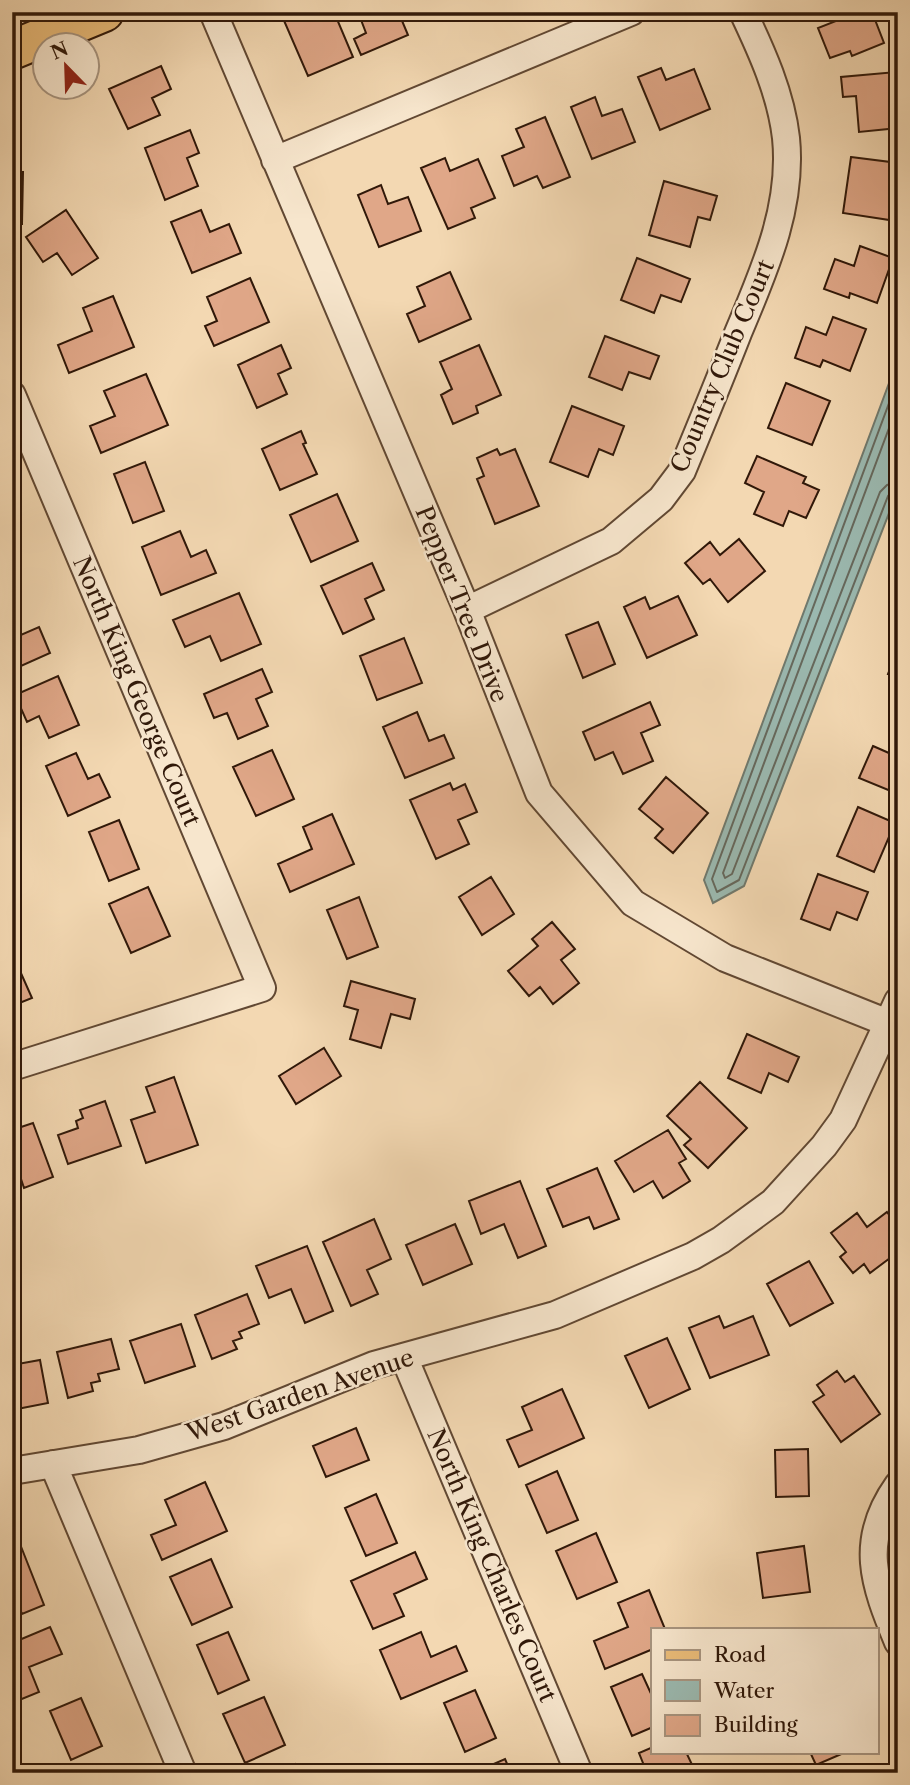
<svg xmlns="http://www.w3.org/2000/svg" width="910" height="1785" font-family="'Libre Caslon Text',serif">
	<rect width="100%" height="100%" fill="#f3d8b2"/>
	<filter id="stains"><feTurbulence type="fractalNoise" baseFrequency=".00286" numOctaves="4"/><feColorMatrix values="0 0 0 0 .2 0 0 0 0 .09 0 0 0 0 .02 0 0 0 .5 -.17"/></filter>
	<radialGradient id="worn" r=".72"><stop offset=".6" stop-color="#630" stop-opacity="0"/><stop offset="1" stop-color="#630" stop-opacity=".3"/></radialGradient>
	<path fill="#9bb9b0" stroke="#70796d" stroke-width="2" d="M898,359V490L744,886L713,903L704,880Z"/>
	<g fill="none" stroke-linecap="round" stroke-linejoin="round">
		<path stroke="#66685c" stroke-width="2" d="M898,379L712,879L717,892L739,880L888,496L892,492L898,491
			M898,404L723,873L725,878L732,874L880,492L887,485L898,482"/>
	</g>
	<path fill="#e0a788" stroke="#301809" stroke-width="2" d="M291,12H309L311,19L326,12H334L353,57L308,76L282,16Z
		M358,12H409L400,16L408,35L361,55L354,39L366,33Z
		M832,12H872L884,43L852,56L850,51L830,58L818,28L836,21Z
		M161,66L171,89L152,98L160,115L128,129L109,89Z
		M661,68L666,80L694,69L710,109L660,130L638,77Z
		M896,72L898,128L859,132L856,96L843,97L841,77Z
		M595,97L602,116L622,109L635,142L592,159L571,107Z
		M545,117L570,177L543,188L537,176L514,186L502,156L524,147L516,129Z
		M190,130L199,153L187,158L198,186L165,200L145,148Z
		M851,157L898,163L896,221L843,213Z
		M445,158L450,171L478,159L495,198L471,208L475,218L448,229L421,168Z
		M12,172H23L22,224H12Z
		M664,181L717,196L710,220L698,217L690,247L649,235Z
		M381,185L388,204L408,197L421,231L379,247L358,195Z
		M66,210L98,258L72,275L57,253L43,262L26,237Z
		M201,210L210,232L229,224L241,253L192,273L171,222Z
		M860,246L893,258L877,303L850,293L849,298L824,289L835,259L854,266Z
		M637,258L690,279L681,302L661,295L654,313L621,300Z
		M450,272L471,319L419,342L407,314L425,306L417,287Z
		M250,278L269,322L214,346L205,326L217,321L207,297Z
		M113,296L134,347L69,373L58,345L92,331L83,308Z
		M833,317L866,329L850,371L823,360L820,367L795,358L806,327L826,335Z
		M605,336L659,356L650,379L629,372L622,390L589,377Z
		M281,345L291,368L278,374L287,394L257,408L238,365Z
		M479,345L501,395L476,406L478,413L453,424L441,395L452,389L440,362Z
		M146,374L168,425L101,453L90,426L115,416L104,391Z
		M786,383L830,401L812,445L768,428Z
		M572,406L624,426L613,455L599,449L588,477L550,462Z
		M301,431L306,443L303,444L317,474L280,490L262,449Z
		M497,449L500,455L515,449L539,506L495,524L477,479L484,476L477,458Z
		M757,456L806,477L803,483L819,490L806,518L789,511L783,526L754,514L764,492L745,483Z
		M145,462L164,511L133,523L114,474Z
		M337,494L358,541L311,562L290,515Z
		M180,531L191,557L206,550L216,573L161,595L142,547Z
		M739,539L765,571L728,602L710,579L703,584L685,563L710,542L720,555Z
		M372,563L384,590L365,599L374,619L343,634L321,586Z
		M12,565L19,582L12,585Z
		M239,593L261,644L221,661L210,636L185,647L173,620Z
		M678,596L697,635L647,658L624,607L645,597L650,609Z
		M598,622L615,664L583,678L566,635Z
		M39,627L50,653L12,670V634L14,638Z
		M404,638L422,683L377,700L360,656Z
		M896,653H898V677L888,674Z
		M262,669L272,692L256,699L268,726L238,739L227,713L214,718L204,694Z
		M58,676L79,725L49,738L39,716L27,722L15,695Z
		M898,690V712L891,709Z
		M650,702L660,725L641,733L653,761L623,774L613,752L595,760L583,732Z
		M417,712L429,741L444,735L454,758L405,778L383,727Z
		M873,746L898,757V794L859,778Z
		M272,750L294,799L256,816L233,767Z
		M76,753L88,779L99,774L110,797L68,816L46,766Z
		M666,777L708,813L673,853L655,838L663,829L639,809Z
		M450,783L453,790L465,784L477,812L458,820L469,844L436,859L410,800Z
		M858,807L895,823L874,872L837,856Z
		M332,814L354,864L290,892L278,864L312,849L303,827Z
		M119,820L139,869L109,881L89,832Z
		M818,874L868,892L857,920L837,912L830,930L801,919Z
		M491,877L514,914L482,935L459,897Z
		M148,887L170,936L131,953L109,904Z
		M359,897L378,947L347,959L327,910Z
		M552,922L575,949L561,960L579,983L553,1004L540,987L529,996L508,971L538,946L532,939Z
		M12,953L32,998L12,1006Z
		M351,981L415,999L410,1019L391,1014L381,1048L350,1039L358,1010L344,1006Z
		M747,1034L799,1057L788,1082L769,1073L761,1093L728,1078Z
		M324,1048L341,1076L296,1104L279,1076Z
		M174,1077L198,1145L146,1163L131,1120L155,1112L146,1087Z
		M700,1082L747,1128L708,1168L684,1145L691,1139L667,1116Z
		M105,1101L121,1146L68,1164L58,1135L78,1128L76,1121L83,1118L80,1110Z
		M33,1123L53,1177L24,1188L20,1176L12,1179V1130Z
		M668,1130L686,1159L679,1163L690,1181L663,1198L653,1181L634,1192L615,1161Z
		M597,1168L619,1219L594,1229L589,1217L563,1227L547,1189Z
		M520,1181L546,1246L518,1258L504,1224L481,1234L469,1201Z
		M887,1212L898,1227V1252L870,1273L864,1264L853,1273L840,1257L846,1252L831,1233L857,1213L867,1227Z
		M374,1219L391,1259L367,1270L378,1294L351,1306L323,1242Z
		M455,1224L472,1264L423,1285L406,1245Z
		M307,1246L333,1311L305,1323L291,1289L269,1298L256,1266Z
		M809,1261L833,1303L790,1326L767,1284Z
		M247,1294L259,1324L239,1332L242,1338L233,1341L237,1349L212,1359L195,1315Z
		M719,1316L724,1328L753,1316L769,1355L710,1378L689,1328Z
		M181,1324L195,1366L145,1383L130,1341Z
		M667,1338L690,1389L649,1408L625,1356Z
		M111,1339L119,1369L98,1374L100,1381L91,1383L93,1391L68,1398L57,1352Z
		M40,1360L48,1403L12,1410V1365Z
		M837,1371L845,1382L854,1376L880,1414L841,1442L813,1402L824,1395L817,1385Z
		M562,1389L584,1438L519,1467L507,1440L532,1430L522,1407Z
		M356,1428L369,1460L326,1477L313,1446Z
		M808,1449L809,1496L776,1497L775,1450Z
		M557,1471L578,1520L547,1533L526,1485Z
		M205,1482L227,1531L162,1560L151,1535L176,1525L165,1500Z
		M376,1494L397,1543L366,1556L345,1508Z
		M596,1533L617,1582L577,1599L556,1551Z
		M20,1544L44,1605L22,1614L18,1604L12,1606V1547Z
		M804,1546L810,1592L763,1598L757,1553Z
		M415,1552L427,1579L394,1594L404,1616L373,1629L351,1581Z
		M211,1559L232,1607L192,1625L170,1577Z
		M649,1590L665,1629H653V1649L605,1669L594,1641L628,1627L618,1603Z
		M50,1627L62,1654L29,1667L39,1692L12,1703V1643Z
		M228,1632L249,1680L218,1694L197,1645Z
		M421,1632L431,1657L456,1646L467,1671L401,1699L380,1650Z
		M642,1674L653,1698V1727L632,1736L611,1687Z
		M475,1690L496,1738L465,1752L444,1703Z
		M264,1697L285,1745L245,1763L223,1714Z
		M81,1698L102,1746L71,1760L50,1711Z
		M653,1747V1752H686L696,1773H664L663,1771L647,1773L639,1753Z
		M810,1752H846L816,1765Z
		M505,1759L511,1773H473Z
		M295,1764L299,1773H274Z
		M112,1765L115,1773H93Z"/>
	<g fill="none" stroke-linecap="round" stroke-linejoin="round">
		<g stroke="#614833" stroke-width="30">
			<path id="street" d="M213,12L467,610L539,793L633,903L725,958L898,1027
				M275,160L631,12
				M12,395L262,988L12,1067
				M467,610L611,541L661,499L682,471C701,425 720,379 738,333C764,271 793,207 786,138C781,94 762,52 743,12
				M404,1357L579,1773
				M53,1464L183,1773
				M12,1471L139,1450L224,1426L374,1365L555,1315L693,1256L721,1240L773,1202L824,1146L843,1120L898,1001
				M898,1485C858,1541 874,1584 898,1642"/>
		</g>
		<g stroke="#301809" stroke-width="42">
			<path id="primary" d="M12,50L104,12"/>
		</g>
		<use href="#street" stroke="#f7e6cd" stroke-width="26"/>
		<use href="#primary" stroke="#eabc79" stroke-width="38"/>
	</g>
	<g text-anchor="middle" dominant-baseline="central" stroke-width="5" stroke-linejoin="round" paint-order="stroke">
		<g font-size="24" fill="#301809" stroke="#f7e6cd">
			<text transform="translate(722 366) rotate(-67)">Country Club Court</text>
			<text transform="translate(462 604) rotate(68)">Pepper Tree Drive</text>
			<text transform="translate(137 691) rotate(67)">North King George Court</text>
			<text transform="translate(300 1395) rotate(-19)">West Garden Avenue</text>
			<text transform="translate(492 1565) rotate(67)">North King Charles Court</text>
		</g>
	</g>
	<rect width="910" height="1785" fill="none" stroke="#f3d8b2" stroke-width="42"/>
	<rect x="14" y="14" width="882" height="1757" fill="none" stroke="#301809" stroke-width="3.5"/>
	<rect x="21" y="21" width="868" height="1743" fill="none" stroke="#301809" stroke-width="2"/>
	<rect x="651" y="1628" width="228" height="126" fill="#f7e6cd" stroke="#a7947f" stroke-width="2"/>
	<rect x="665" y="1650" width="35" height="10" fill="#eabc79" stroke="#a7947f" stroke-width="2"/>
	<text x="714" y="1662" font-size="21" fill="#301809">Road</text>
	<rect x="665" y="1680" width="35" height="21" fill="#9bb9b0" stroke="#a7947f" stroke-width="2"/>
	<text x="714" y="1698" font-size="21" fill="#301809">Water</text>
	<rect x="665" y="1715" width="35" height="21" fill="#e0a788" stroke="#a7947f" stroke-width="2"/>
	<text x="714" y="1732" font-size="21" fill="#301809">Building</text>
	<g transform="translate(66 66) rotate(337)"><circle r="33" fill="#f7e6cd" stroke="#a7947f" stroke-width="2"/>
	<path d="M0-5L12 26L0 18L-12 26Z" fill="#8f2418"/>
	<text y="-10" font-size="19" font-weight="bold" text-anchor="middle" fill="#301809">N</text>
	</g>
	<rect width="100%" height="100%" filter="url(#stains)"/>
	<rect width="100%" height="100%" fill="url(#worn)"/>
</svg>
